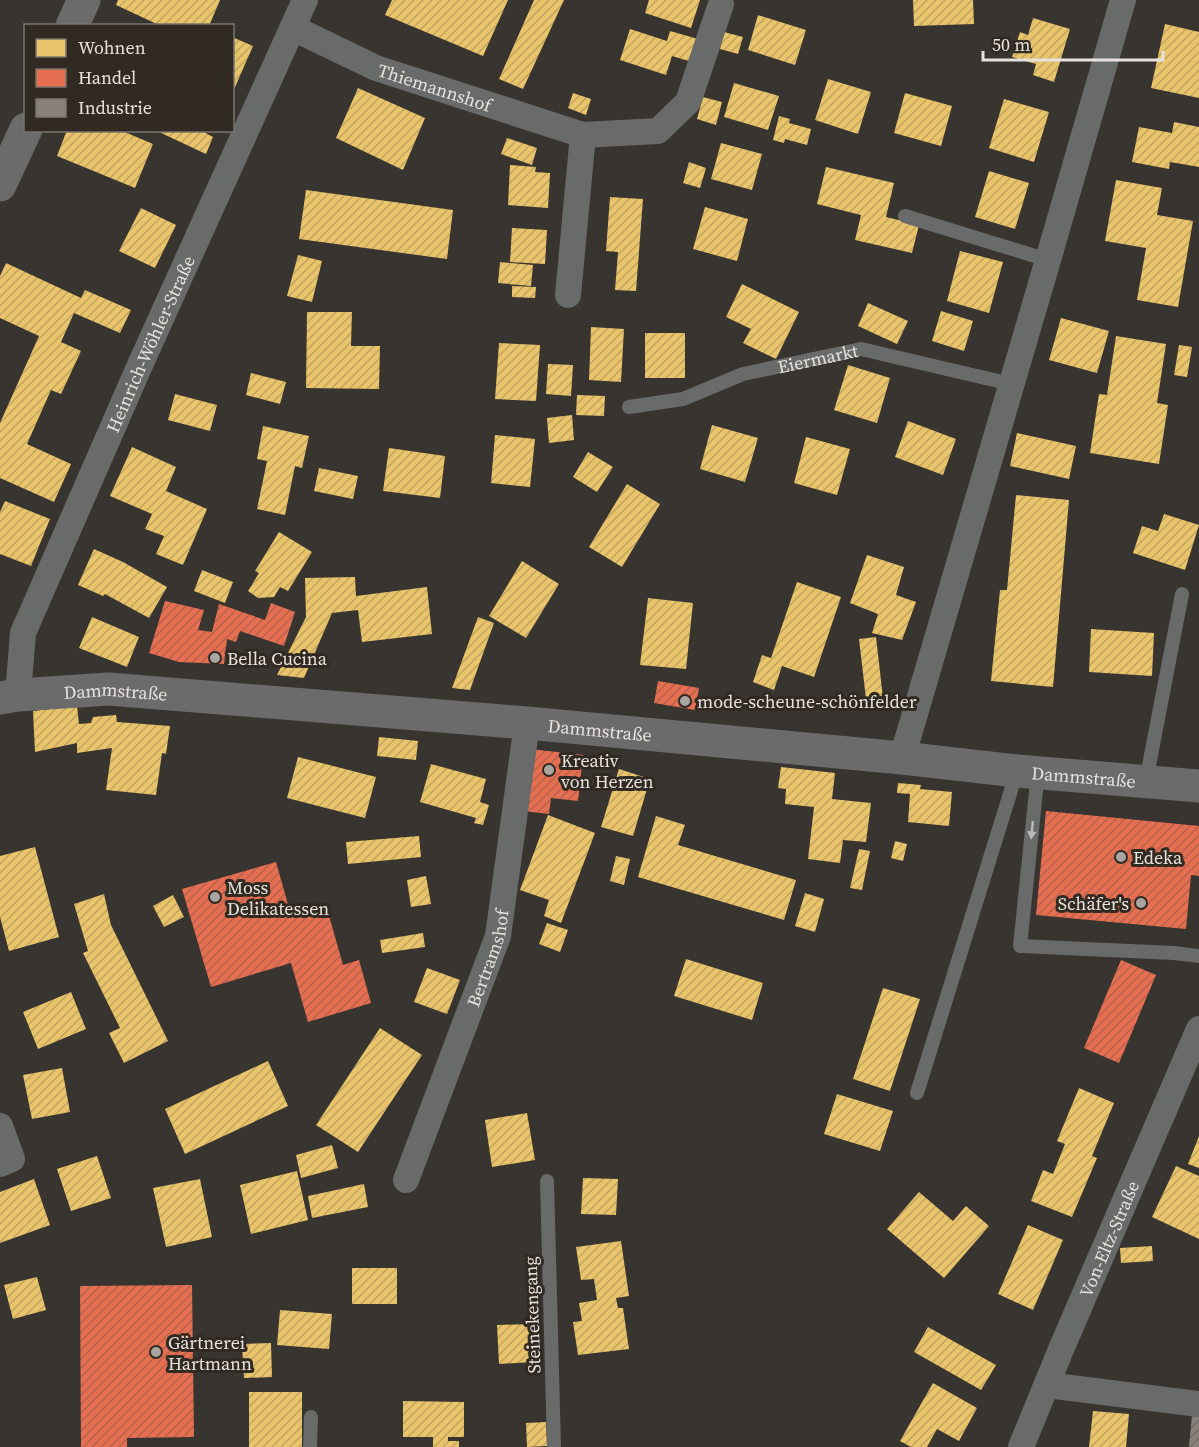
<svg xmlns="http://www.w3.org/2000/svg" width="1199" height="1447" font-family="'Source Serif 4',serif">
	<defs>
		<pattern id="homes-hatch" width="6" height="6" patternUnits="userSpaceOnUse" patternTransform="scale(1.5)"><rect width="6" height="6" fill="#e9c46a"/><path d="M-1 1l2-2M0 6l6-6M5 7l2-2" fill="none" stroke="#c0a460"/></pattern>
		<pattern id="shops-hatch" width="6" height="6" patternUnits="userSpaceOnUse" patternTransform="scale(1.5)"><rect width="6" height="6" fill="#e76f51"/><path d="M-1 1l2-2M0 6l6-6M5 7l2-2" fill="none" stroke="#b6624c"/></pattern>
		<pattern id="industry-hatch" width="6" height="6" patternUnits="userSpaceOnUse" patternTransform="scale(1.5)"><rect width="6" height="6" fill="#8a817c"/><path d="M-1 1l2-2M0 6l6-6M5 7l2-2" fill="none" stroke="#726c68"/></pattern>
	</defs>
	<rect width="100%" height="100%" fill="#383430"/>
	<path fill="url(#homes-hatch)" d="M118,0H220L209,26H161L116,5Z
		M392,0H508L483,56L385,15Z
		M534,0H564L523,89L499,79Z
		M649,0H700L691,28L645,13Z
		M913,0H973L974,24L914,26Z
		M758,15L806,30L795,65L748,50Z
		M1033,18L1070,29L1054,82L1033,75L1036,64L1012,57L1020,32L1028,35Z
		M1165,24L1199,32V98L1151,88Z
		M630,29L667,41L670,31L698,39L692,62L672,56L666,75L620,60Z
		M724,32L743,37L738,54L720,49Z
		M232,37L253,46L232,94Z
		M828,79L871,92L858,134L815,120Z
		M734,83L779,96L768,130L724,117Z
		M358,88L425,118L403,170L336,138Z
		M573,93L591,99L586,115L568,108Z
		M905,93L952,106L941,146L894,133Z
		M703,97L722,102L716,125L697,119Z
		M1004,99L1049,112L1034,162L989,148Z
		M779,116L790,119L789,123L811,129L807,145L785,139L784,143L773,140Z
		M1174,122L1199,127V167L1170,162L1169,169L1132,162L1139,127L1172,133Z
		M67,130H120L153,144L135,188L57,156Z
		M160,130H200L213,137L206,154L159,132Z
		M507,138L537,148L532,165L501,154Z
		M721,143L762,154L752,190L711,179Z
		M689,162L706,168L700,188L683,183Z
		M510,165L536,167L535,172L550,173L548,208L508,205Z
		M826,167L894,183L886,217L919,225L912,253L855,240L861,215L817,204Z
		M989,171L1029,183L1015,229L975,217Z
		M1116,180L1162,188L1157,215L1193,221L1178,307L1137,300L1146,248L1105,241Z
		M306,190L453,210L447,259L299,239Z
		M610,197L643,199L636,291L615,290L618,252L606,251Z
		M705,207L748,219L737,261L693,249Z
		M141,208L176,225L155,268L119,251Z
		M512,228L547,230L545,264L510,262Z
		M960,251L1003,262L989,313L947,301Z
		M298,255L322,261L312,302L287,296Z
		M500,262L533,265L531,286L498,283Z
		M6,263L81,298L85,290L131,310L120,333L74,313L61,342L81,351L61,394L51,390L27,444L71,464L54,502L0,478V423L39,336L0,318V276Z
		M742,284L799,312L776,359L743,343L751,329L726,317Z
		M512,286L536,287L535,298L512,297Z
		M868,303L908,321L897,344L858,326Z
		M941,311L973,321L964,351L932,341Z
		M307,312H352L351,346H380L379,389L306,388Z
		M1061,318L1109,331L1097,373L1049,360Z
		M591,327L624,329L621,382L589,380Z
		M645,333H685V378H645Z
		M1116,336L1166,344L1157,403L1168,405L1159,464L1090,453L1099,394L1107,395Z
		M499,343L540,345L536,401L495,399Z
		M1179,345L1192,347L1187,377L1174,375Z
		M548,364L573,365L571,396L546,394Z
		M848,365L890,378L877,423L834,410Z
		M251,373L286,382L280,404L246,395Z
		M175,394L217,405L210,431L168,420Z
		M577,395L605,396L604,416L576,415Z
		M572,415L574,440L549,443L547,418Z
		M908,421L956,439L943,475L895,457Z
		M712,425L758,438L745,482L700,469Z
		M263,426L309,436L302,468L295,466L285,515L257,509L267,461L257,459Z
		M1017,433L1076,446L1069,479L1010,466Z
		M495,435L535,439L530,487L491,483Z
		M806,437L850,449L837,495L794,483Z
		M132,447L176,467L166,491L207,509L183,565L156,554L164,536L145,529L152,514L110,496Z
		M389,448L445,456L440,498L383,491Z
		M588,452L613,467L597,492L573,477Z
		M319,468L358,476L353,499L314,491Z
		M627,484L660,504L622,567L589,547Z
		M1016,495L1069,500L1053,687L991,681L1000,590H1007Z
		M5,501L50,519L31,566L0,554V512Z
		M1164,514L1199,525L1185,570L1133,553L1142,526L1158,531Z
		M279,532L312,552L288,591L280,587L274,597L258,598L248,591L259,573L255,571Z
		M94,549L123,562L167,587L149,618L105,594L103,596L78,585Z
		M867,555L904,567L896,595L916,602L902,640L872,633L878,614L850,603Z
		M522,561L559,584L526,638L489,616Z
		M202,570L233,582L225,603L194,591Z
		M355,577L356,596L427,587L432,634L362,642L358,610L332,613L304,678L277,675L306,617L305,578Z
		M797,582L841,597L814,677L782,666L774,690L753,682L762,655L771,658Z
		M648,598L693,603L686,669L640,665Z
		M92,617L139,637L127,667L79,648Z
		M478,617L494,623L470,690L452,688Z
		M1091,629L1154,633L1152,676L1089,672Z
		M876,637L883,698L866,699L859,639Z
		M77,706L79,724L91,723L93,717L116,715L117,722L170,726L166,754L162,753L156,795L106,790L112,748L77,753V743L35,752L33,711Z
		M379,737L418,741L416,760L377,756Z
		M298,757L376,777L365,818L287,798Z
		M431,764L486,779L480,802L489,805L483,825L474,823L476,818L420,802Z
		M781,767L835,773L832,799L871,803L866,842L843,840L840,863L808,859L814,807L785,804L786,789L778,788Z
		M619,769L650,779L633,836L601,827Z
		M898,783L921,785L920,789L952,792L949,826L908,822L910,794L897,793Z
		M548,815L595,833L561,923L544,916L549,900L520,890Z
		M656,816L685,825L678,845L796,880L784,920L638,877Z
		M419,836L421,857L348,864L346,842Z
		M895,841L907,844L903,861L891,858Z
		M35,847L59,937L9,951L0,917V856Z
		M859,849L870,851L862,890L850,888Z
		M616,856L630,859L624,885L610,881Z
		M426,876L431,904L411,907L407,880Z
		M805,893L824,899L815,932L795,926Z
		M104,894L111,925L168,1041L124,1063L109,1033L120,1028L83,953L88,951L74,904Z
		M173,895L184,917L164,927L153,906Z
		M547,923L568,930L560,952L539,944Z
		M423,933L425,947L382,953L380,940Z
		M686,959L763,983L752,1020L674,996Z
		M427,968L460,980L447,1014L414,1002Z
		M883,988L920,999L890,1091L853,1079Z
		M71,992L86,1029L38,1049L23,1012Z
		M380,1028L422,1055L358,1152L316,1125Z
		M268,1061L288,1106L185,1154L165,1109Z
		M62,1068L70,1112L32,1119L23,1075Z
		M1079,1088L1114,1103L1092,1156L1097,1158L1072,1217L1031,1201L1043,1170L1053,1174L1065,1144L1057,1141Z
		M837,1094L893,1111L880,1151L824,1134Z
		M527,1113L535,1160L492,1167L485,1120Z
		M1199,1136V1168L1188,1164Z
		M332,1145L338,1168L301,1178L296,1155Z
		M97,1156L111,1198L71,1211L57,1169Z
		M1176,1166L1199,1176V1239L1152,1217Z
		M297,1171L308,1220L251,1234L240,1185Z
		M583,1178L618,1179L616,1215L581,1214Z
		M34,1179L50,1225L0,1243V1192Z
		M200,1179L212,1237L166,1247L153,1188Z
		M364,1184L368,1207L312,1218L308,1196Z
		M919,1192L953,1221L966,1206L989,1226L944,1278L887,1229Z
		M1028,1225L1063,1240L1033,1310L998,1294Z
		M621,1241L629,1296L616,1298L618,1308H623L629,1349L578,1355L573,1322L582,1321L579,1303L597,1300L594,1279L581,1280L576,1247Z
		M1152,1246L1153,1261L1121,1263L1120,1248Z
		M352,1268H397V1304H352Z
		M37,1277L46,1310L13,1319L4,1285Z
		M280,1310L332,1314L329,1349L277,1345Z
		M531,1324L533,1362L499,1364L497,1325Z
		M928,1327L996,1365L981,1390L914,1352Z
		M271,1343L272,1377L244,1378L242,1344Z
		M933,1383L977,1408L959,1441L937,1429L927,1447H911L900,1441Z
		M249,1392H302V1447H249Z
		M403,1401L464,1402V1437H448V1441H459V1447H433V1437H403Z
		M1093,1411L1129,1414L1126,1447H1089Z
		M546,1422L547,1446L527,1447L526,1423Z"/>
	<path fill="url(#shops-hatch)" d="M165,601L204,610L198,630L212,632L219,604L265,620L271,603L295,612L284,646L240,631L236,642L227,639L224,664L179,662L149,653Z
		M658,681L699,688L695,710L654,703Z
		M530,749L583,755L578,801L551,798L549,814L523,811Z
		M1046,811L1199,826V876L1191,875L1186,929L1036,915Z
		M276,862L291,915L326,905L343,965L359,960L371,1003L308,1022L291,963L211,987L182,889Z
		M1121,960L1156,975L1119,1063L1084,1048Z
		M192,1285L194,1437L127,1438V1447H81L80,1286Z"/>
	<path fill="url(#industry-hatch)" d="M1192,1415H1199V1447H1189Z"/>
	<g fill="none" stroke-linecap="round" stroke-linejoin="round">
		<g stroke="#696a6a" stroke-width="14">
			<path d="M905,216L1048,260"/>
			<path id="s1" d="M629,407L683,399L743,374L861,349L1011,384"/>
			<path d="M1038,772L1020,946L1174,953L1199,956"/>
			<path d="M1146,781L1182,594"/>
			<path d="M917,1093L1017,771"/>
			<path d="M547,1181L554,1447"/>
			<path d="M310,1447L311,1417"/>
		</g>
		<g stroke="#696a6a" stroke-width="26">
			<path id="s2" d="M293,28L376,68L583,135L658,131L688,102L721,4"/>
			<path d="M568,295L583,135"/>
			<path id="s3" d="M18,695L23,633L140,365L305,0"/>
			<path d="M902,758L1048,260L1123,0"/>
			<path d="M0,1126L12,1159L0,1164"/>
			<path id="s4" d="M406,1180L498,936L527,723"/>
			<path d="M1047,1385L1199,1404"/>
			<path id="s5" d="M1021,1447L1062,1347L1199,1029"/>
		</g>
		<g stroke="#6b6b6c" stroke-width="33">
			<path d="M72,26L84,0"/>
			<path d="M0,185L26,129"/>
			<path id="s6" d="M0,698L18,695L109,689L527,723L902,758L1017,771L1199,786"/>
		</g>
	</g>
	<defs><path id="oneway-solid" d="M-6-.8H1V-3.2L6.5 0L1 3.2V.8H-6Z" transform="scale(1.5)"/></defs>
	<use fill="#bbb8b5" href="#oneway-solid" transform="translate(1032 830) rotate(96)"/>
	<g fill="#aaa5a0" stroke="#312a22" stroke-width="2">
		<circle cx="215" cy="658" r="6"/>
		<circle cx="685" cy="701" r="6"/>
		<circle cx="549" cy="770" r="6"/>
		<circle cx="1121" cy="857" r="6"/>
		<circle cx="215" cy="897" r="6"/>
		<circle cx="1141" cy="903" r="6"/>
		<circle cx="156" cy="1352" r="6"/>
	</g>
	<g text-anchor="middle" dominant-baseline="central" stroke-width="6" stroke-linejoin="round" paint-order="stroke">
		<g font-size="18" fill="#e7e2dd" stroke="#312a22">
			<text stroke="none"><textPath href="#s2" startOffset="154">Thiemannshof</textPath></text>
			<text stroke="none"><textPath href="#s3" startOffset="378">Heinrich-Wöhler-Straße</textPath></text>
			<text stroke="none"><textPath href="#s1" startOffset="196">Eiermarkt</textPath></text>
			<text stroke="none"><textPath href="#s6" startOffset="116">Dammstraße</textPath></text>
			<text stroke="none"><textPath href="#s6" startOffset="602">Dammstraße</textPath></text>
			<text stroke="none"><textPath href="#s6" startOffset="1088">Dammstraße</textPath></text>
			<text stroke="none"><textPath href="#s4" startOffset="237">Bertramshof</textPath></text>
			<text stroke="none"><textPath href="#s5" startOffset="226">Von-Eltz-Straße</textPath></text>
			<text transform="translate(532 1315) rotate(-92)">Steinekengang</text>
		</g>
		<g font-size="18" fill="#e7e2dd" stroke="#312a22" text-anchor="start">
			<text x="227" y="658">Bella Cucina</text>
			<text x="697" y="701">mode-scheune-schönfelder</text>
			<text x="561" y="760">Kreativ<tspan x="561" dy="21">von Herzen</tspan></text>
			<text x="1133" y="857">Edeka</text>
			<text x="227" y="887">Moss<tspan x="227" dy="21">Delikatessen</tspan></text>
			<text x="1129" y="903" text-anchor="end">Schäfer's</text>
			<text x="168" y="1342">Gärtnerei<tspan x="168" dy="21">Hartmann</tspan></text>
		</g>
	</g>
	<rect x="24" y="24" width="210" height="108" fill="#312a22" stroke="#7a746d" stroke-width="1.5"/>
	<rect x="36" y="39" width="30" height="18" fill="#e9c46a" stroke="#7a746d" stroke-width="1.5"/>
	<text x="78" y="54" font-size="18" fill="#e7e2dd">Wohnen</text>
	<rect x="36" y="69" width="30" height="18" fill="#e76f51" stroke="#7a746d" stroke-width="1.5"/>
	<text x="78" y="84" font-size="18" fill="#e7e2dd">Handel</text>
	<rect x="36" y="99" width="30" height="18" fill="#8a817c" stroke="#7a746d" stroke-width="1.5"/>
	<text x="78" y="114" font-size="18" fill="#e7e2dd">Industrie</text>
	<path d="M983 51v9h180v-9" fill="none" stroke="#e7e2dd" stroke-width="3"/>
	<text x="992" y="51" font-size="18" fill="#e7e2dd" stroke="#312a22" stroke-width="4.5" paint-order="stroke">50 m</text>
</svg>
